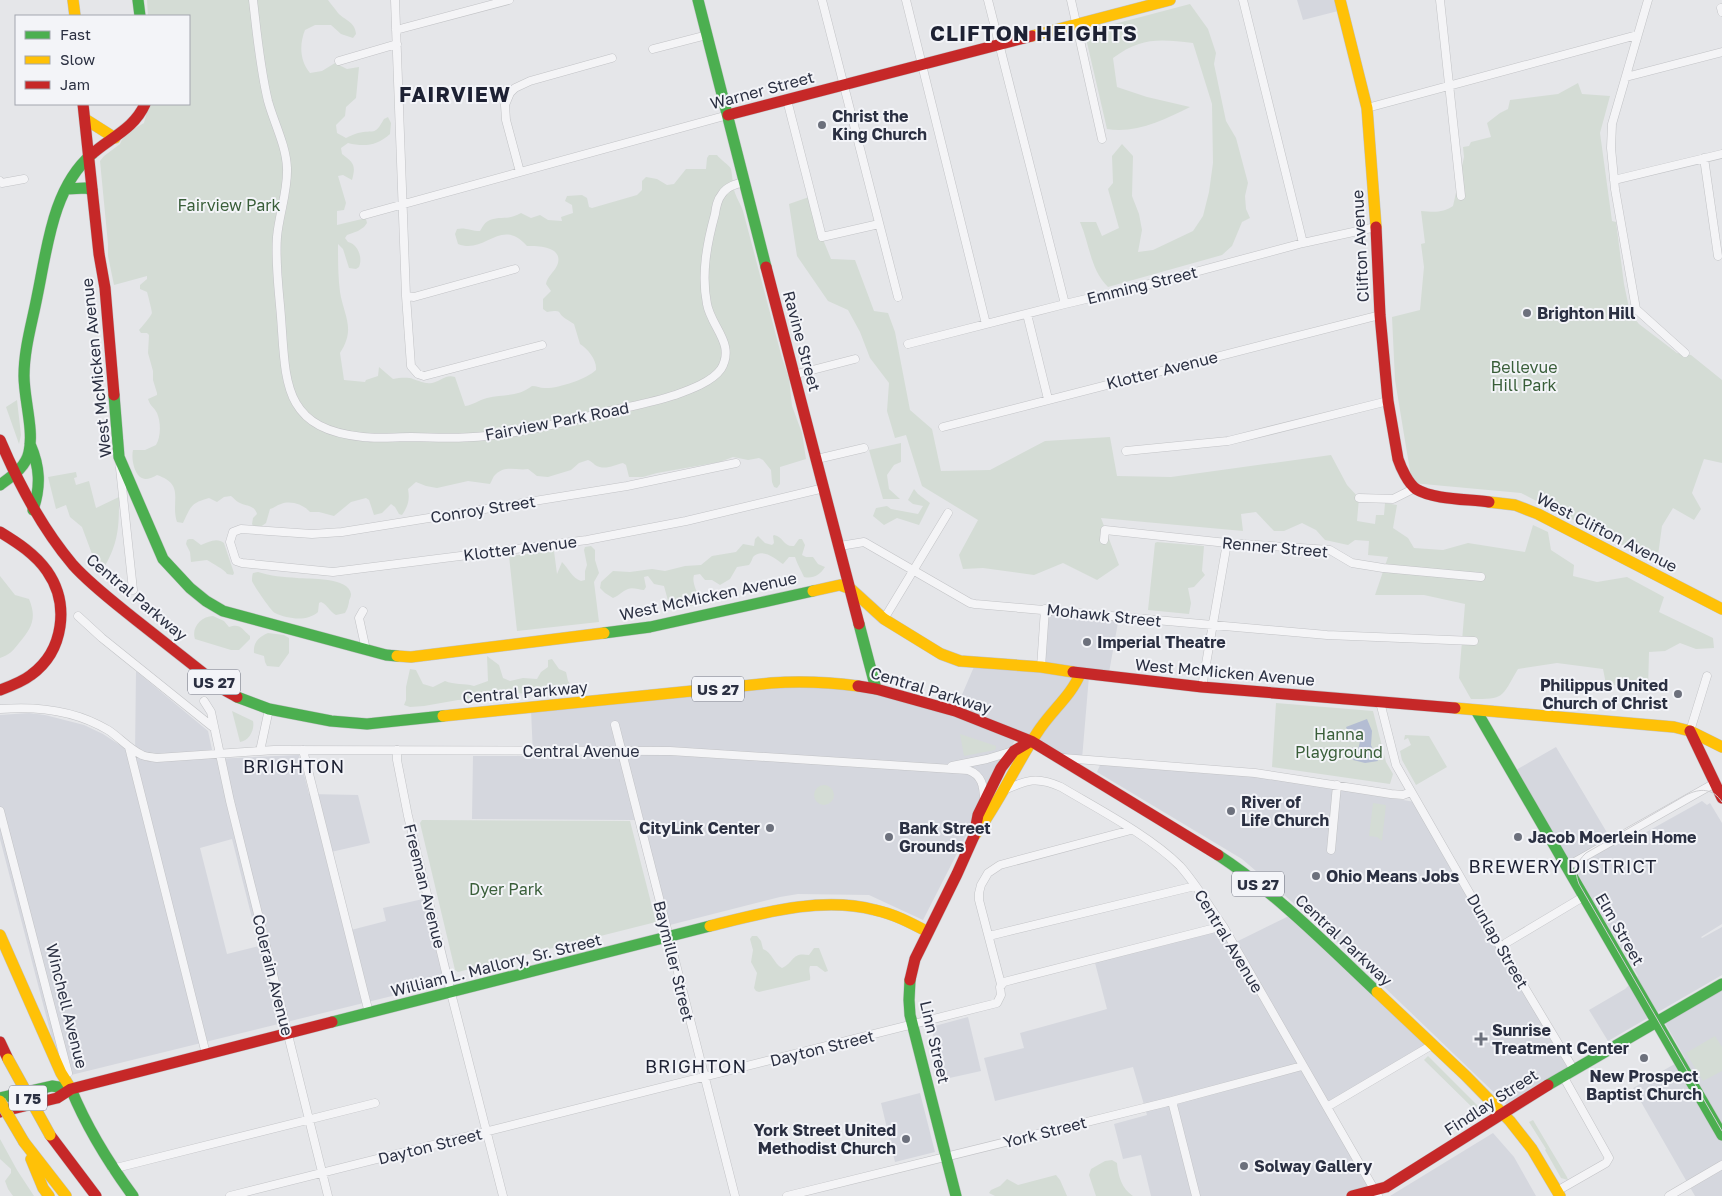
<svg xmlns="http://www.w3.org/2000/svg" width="1722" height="1196" font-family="'Golos Text',sans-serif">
	<rect width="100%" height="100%" fill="#e5e6e9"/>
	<path fill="#d5d7de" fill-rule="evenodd" d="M1297,0H1340L1342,10L1303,20Z
		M1045,609L1119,617L1108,678L1089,676L1082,759L1058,758L955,711L976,662L1041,667Z
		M136,671L208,731L214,759L299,755L309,794L358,795L370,843L331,852L351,930L386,921L383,908L432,897L453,981L67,1076L55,1050L0,839V715L29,713L45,715L84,725L103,734L135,755ZM232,839L259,946L227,954L200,848Z
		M801,684L892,694L1016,738L923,920L869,895L798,894L780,897L662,927L635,820L472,819L473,756H533L531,709Z
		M1556,747L1615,846L1639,832L1641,835L1702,801L1707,805L1710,803L1722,823V924L1701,937L1702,938L1722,927V975L1608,1041L1589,1010L1625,989L1638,976L1516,770Z
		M1101,763L1260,776L1415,802L1569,1068L1508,1106L1327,932L1242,859L1097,772Z
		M1293,914L1432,1045L1327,1107L1378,1196H1151L1141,1155L1123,1159L1114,1124L1147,1115L1133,1067L995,1101L984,1058L1024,1048L1020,1033L1107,1009L1094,959L1223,926L1234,943Z
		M1722,990V1196H1695L1633,1088L1685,1058L1665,1023Z
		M968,1017L981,1071L945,1079L931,1027Z
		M920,1093L935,1152L895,1162L881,1103Z
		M1493,1133L1514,1157L1536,1196H1390Z"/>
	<path fill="#d4dcd5" d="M147,0H328C331,4 335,9 338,13C346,21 355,22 356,34L353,38L341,34L331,25H315L305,30C299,45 300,61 310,73L322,71L335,63L347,69L359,67L356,98L346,107L345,116L336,125L337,133L346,138C350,136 354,134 358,133C374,129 374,137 384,119L388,117L391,123L390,134C377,146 364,147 348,143L341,148L342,154C354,163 356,165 352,180L343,175L338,176L346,203L344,210L337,211V225L362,219H366L367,223L364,227L358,231L347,235L345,238L348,242C358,244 363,258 359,267L356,269L349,268L343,249L338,244C338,261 338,276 340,292C344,316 356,329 340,353L344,380L365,382L366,380L378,376L379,367L393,379C399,378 408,377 413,379C420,381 424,384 432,383C441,381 446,374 455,377L465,406C474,405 478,400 487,398C504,394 518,397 532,386C537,386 540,388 544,388C557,389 587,379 596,370C597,360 588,349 580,344L574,324C571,322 569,321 566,319C556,313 564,309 547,312L543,309V299L551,291L546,284C547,276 556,271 558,263C562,246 537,246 527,246C501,216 485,255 458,244L455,234L457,229C465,227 471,231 480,231C482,228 484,223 488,221C498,215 508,221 521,213L531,218L540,215L548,220L562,221L561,217L573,213L572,205L565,201L567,196L582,195L587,198L589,207L592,208L637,195L642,190V181L646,177L657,179L667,185L674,184L686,169H706L707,158L709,155H717C720,159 730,166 731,169C732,173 733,187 735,193C737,199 741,205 743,211L782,358L789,378L792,406L802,433L806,459L780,467V484L777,488L774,487L772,482L771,470L763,460L759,458L748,460L733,457L720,462L657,473L643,477H629L626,465L623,463C614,465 605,471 595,465C593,463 591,461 588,460L579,463L571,470L548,477L537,476L528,469C517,471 506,465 496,474C493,476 492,481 490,484L468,481L437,488L426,486L416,482L408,489C410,500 408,506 402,515L399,514L395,507L391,504L382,513L374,515L369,500L366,498L351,502L334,516L319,512H310C304,505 291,500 281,504C277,505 274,508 270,509L266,523L259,528L254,527L252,524L253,518L257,514C254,504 246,507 238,502C236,501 234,498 231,496L224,497L217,502L209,498C191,503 191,506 183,523L177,522C170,501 186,485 157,475C154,477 149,479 145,479C134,478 131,458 133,450H145L156,445C161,437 161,422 157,413C154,407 150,406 148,399L157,395V393L153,380V371L148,353L149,335L147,333H141L139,330C141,328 151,316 152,313C152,311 148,295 147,292L140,289V285L147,279V276L114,285L108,256V244L100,161L104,156L120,144C123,134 135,128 144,123L149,104H189V16H148Z
		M1190,4L1208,29L1216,53L1214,64L1226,121L1236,138L1248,183L1245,196L1246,209L1250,218L1242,222L1232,246L1222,255L1108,287C1090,269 1090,245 1080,222H1096L1102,236L1119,228L1108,189L1113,183L1112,156L1122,144L1133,156L1132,196L1139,214L1142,230L1138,252L1153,250L1193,231L1203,216L1209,192L1213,163L1212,104L1193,43C1160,39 1141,37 1113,58L1117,87L1147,97L1190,107C1164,120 1135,134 1107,129L1085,34L1099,28Z
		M1578,83L1582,94L1610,96L1600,133L1612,221L1616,222L1624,284L1629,308L1633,317L1639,324L1677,353L1691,355L1722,380V463L1704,459L1692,493L1701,509L1694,520L1673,508L1662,526L1657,563L1521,493L1412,483L1395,380L1392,317L1420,310L1424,267L1421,244L1425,243L1421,211C1434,212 1443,213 1453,206L1464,157L1463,147L1469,146L1471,142L1491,137L1487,123L1500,113L1508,109L1510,100L1558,94Z
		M812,196L822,237L831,259L855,260L874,311L888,313L895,332L910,410L932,429L941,471L990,470L1045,441L1110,437L1117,476L1171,477L1331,455L1347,485L1359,498L1357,521L1375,524L1376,515H1384L1385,503L1397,505L1393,528L1408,538L1414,548L1443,550L1468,543L1525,552L1533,525L1548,532L1551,550L1574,565L1573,576L1597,582L1627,577L1664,597L1659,612L1713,638L1714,648L1696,649L1680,643L1665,651L1649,652L1648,690L1606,684L1603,669L1557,663L1518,669C1501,698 1505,699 1471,699L1459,678L1465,604L1424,595H1375L1388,557L1368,555L1369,541L1355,540L1348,545L1325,540L1316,530L1302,523L1284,531H1274L1256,512L1241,514L1243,531L1101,518L1119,565L1097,580L1063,563L1034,575L983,568L963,569L959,555L978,520L922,486L906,435L895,438L887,411L889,383L870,358L860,332L848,310L828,301L797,256L789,204Z
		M17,400L21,435L19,444L6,407Z
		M901,443V462L894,465L887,475L889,489L900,499H883L869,450Z
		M76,472L77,477L74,478L76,485L89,481L96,508L119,497C119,525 119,541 105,566L92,554L82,527L70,517L66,505L56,509L48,477Z
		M914,489L918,494L930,503L919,525L897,518L884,525L873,516L876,508L887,506L891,509L918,514L923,506L913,504L908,500Z
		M774,535C784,537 783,547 794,546L799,539H802L805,545L802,555L806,557H813L818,564L825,567C820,575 813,579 804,577C801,570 797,564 795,557H789L783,564C776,559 762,547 753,557C752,560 751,562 749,565L737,567L730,579L720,585L712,580H705L700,574L694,575C691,585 700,593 699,604L690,606L680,600L677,601L675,609L673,610L670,608L664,586L654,584L648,576L644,577L646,587L644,590C639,590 633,587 628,589C622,591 619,596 613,598L605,593L600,588L601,582L613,571L630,572L652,569L665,571L685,566L701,565L712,556L736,552L743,544L754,546L755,539L758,536L765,543L772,545L774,543L773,536Z
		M189,539H193L201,545C208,542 217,537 224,543L234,573L233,575L227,574C225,570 212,563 207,560L191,562L190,552L186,544L187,540Z
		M1157,542L1204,546L1202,571L1205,575L1194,587L1188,588L1191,603L1189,614L1148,610L1155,543Z
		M591,546L595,550V560L599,573L594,582L599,622L517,631L509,556L554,551L557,574L562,562C569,569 572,578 581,581L585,580V571L587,565L584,550L585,547Z
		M258,572C270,576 284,577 297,578C309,579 349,577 351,594C351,598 349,599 349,602C348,606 348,608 345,613L336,615C329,611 328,605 321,602L319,603L318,612C307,622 288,619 275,613C271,611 254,586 252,581C252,578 252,576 253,573Z
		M0,576L15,595L29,599C37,618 32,628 19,643C13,651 9,655 0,658Z
		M213,616L224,621L229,627C240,623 242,629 250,636V639L239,650H231L195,639C191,628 201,616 213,616Z
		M268,633L284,635L289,638V653L279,667L267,666L265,662L264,656L254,653C253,642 259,637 268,633Z
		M487,656L499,665L503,678L510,681L523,678L537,679L541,672L548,667V660L552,659L559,669L566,672L568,681L573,688L527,694L508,692L491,698L458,700L424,706L410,707L404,705L406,700V687L410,669L416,670L423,684L433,687L445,681C454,685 464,683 474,686L488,681Z
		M1276,703L1373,711L1386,762L1393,774L1390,784L1272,767Z
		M232,711L253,721C255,730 249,741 240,742Z
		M960,734L996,746V748L995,750L964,756Z
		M1405,735L1429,736L1447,767L1416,785L1402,760L1400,751L1411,745L1408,738L1404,740Z
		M814 795a10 10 0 1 1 20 0a10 10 0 1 1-20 0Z
		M1373,803L1386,805L1382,841L1377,837L1369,836Z
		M422,820L630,821L656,922L458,972L455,970L420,823Z
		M752,936H757L761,941L763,949C773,953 773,963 782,968C795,962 791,952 809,955L814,948H819L828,971L825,972L817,966H810C808,971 811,975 810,980L759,992L756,991L754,988L757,973L751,962L753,950L750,939Z
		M1715,1036L1722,1047V1071L1703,1081L1686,1053Z
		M1428,1056L1482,1110L1479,1114L1424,1060Z
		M1533,1120L1567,1177L1568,1180L1561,1178L1545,1150L1546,1149L1529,1122Z
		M0,1139L17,1170L34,1196H13L8,1189L5,1181L11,1173V1169L0,1159Z
		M1112,1160L1117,1163C1118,1176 1122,1189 1133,1196H1096L1089,1175L1091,1169L1105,1161Z
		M1056,1175L1060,1180L1067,1196H995L989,1193L991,1190L1000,1186L1007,1179L1018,1185Z"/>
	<path fill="#b4bdd3" d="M1367,719L1372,731L1371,745L1378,761L1365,763L1353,760C1357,751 1363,742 1358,733L1350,736L1346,727Z"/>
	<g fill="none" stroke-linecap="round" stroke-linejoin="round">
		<g stroke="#c2c3c6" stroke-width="9">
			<path id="street" d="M253,0C257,34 260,68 268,101C274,123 286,145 287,168C288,191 279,214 277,237C275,263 279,291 281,317C286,382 282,429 363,437C378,439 395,437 411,437C436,438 461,439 486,436C525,432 564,422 602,413C626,407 651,403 675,395C689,390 712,382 721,369C736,344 711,327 707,304C701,274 707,243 715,214C716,207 717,200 722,194C727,186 736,184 745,182
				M395,0L406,296L411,366L418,374L424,376L542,345
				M822,0L898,297
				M906,0L986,324
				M988,0L1065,304
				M1071,0L1102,139
				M1243,0L1303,243
				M1440,0L1461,196
				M1648,0L1612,124L1611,148L1615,189L1636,309L1685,353
				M1721,8L1722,12
				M396,30L509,0
				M653,49L707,35
				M339,61L397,44
				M1626,77L1722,52
				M787,100L822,237L879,224
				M1367,108L1637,35
				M1704,158L1718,256
				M520,172L506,120L505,105L510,93L515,88L530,81L612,58
				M1614,180L1722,154
				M0,181L2,183L24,179
				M364,215L728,115
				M406,296L414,297L515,269
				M1027,314L1048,399
				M908,344L1065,304L1158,282L1303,243L1376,227
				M793,375L855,359
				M943,427L1380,315
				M1126,451L1228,441L1388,401
				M817,459L864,448
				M736,463L627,486L342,532L312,534L241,529L233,532L230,542L236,561L242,563L333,572L587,540L686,521L824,488
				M120,468L133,590
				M1359,498L1393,499L1415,488
				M1104,540L1105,530L1227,543L1330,550L1352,563L1383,568L1481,577
				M840,546L864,542L970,603L975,604L1327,635L1474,641
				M363,611L359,618L366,650
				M78,616L102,638L214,728
				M884,619L948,513
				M1041,667L1045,609
				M1202,687L1227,543
				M204,701L211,712L230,801L328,1196
				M1380,702L1396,765L1501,948L1574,1070
				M0,709C37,706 75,710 108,730C119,737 129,749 142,755C146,757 152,757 157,758L274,750L670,751L968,770C982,775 984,786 984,801
				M615,725L735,1196
				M1690,731L1707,676
				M129,747L206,1054
				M303,750L369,1013
				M397,750V760L408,816L451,993L503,1196
				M260,751L269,709
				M1063,758L1255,773L1391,794L1403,795L1411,792
				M952,766L987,759L1013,751
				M1004,790C1027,780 1037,776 1061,787C1098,809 1150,836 1180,866C1196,884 1209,906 1223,926L1378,1196
				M0,811L68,1073
				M1331,850L1337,785
				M1566,867L1715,783
				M989,936L1195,886
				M1501,948L1506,943L1583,897
				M1001,984L979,900V893L981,885L988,873L1000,865L1131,830
				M1172,1101L1196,1196
				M1327,1107L1432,1045
				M112,1169L375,1103
				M1557,1191L1606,1163L1609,1158L1563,1076
				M230,1196L997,1003L1001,995L1000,987L1004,982L1223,926
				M787,1196L1172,1101L1302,1066
				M1669,1196L1722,1165"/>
		</g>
		<g stroke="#c2c3c6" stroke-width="12">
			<path id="fast" d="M138,0L140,16
				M698,0L766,267
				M66,189L86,188L92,190
				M114,395L119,457L163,559L190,588L206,601L223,611L386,655L397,656
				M30,444C40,467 41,486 33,510
				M0,485C12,476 26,467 29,452C34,430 24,399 24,376C24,349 32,323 37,297C47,250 52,188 92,154
				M859,624L876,689
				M604,633L650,627L813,591
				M237,697L269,709L331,721L367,724L443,716
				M1477,712L1722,1135
				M1218,855C1276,893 1326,944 1377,992
				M910,980L909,1000L910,1015L956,1196
				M332,1022L710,926
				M1548,1085L1722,984
				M71,1089C87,1128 108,1162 133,1196
				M0,1098L52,1086L71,1089"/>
		</g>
		<g stroke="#c2c3c6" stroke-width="12">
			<path id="slow" d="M73,0L75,16
				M1340,0L1367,108L1376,227
				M1032,36L1170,0
				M85,119L115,138
				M1489,502L1515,505L1538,514L1722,609
				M813,591L840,585L851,589L884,619L941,654L960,661L1041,667L1073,672
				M397,656L411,657L604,633
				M1455,708L1674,727L1690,731L1722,747
				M443,716L771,683C801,681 828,682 858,686
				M975,835C999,803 1015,766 1037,733C1050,712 1071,696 1080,674
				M710,926C763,913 821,896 875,910C894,914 911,923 928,932
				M0,935L61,1073L71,1089
				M1377,992L1466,1076L1510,1121L1532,1149L1560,1196
				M24,1142L66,1196
				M31,1159L43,1188L49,1196"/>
		</g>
		<g stroke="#c2c3c6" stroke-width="12">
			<path id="jam" d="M83,104L99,254L105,288L114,395
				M728,115L1032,36
				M92,154C111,137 134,129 145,104
				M1376,227L1380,315L1388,401L1398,459C1401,468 1408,483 1416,489C1434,500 1469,499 1489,502
				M766,267L859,624
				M0,440C19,485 41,527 73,565C91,585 115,603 136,620C166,644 196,667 226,691L237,697
				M0,532C18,543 35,554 47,571C70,604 64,651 31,675C22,682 11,686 0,690
				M1073,672L1202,687L1455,708
				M858,686L876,689L955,711L1031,741L1218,855
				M1690,731L1722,798
				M910,980L915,959L957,874L974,836L978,815L1001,768L1014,751L1031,741
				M0,1042L8,1059
				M0,1112L57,1098L71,1089L332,1022
				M50,1135L96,1196
				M1352,1196L1386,1187L1548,1085"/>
		</g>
		<use href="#street" stroke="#f4f4f6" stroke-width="8"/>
		<use href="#fast" stroke="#4caf50" stroke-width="11"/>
		<use href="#slow" stroke="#ffc107" stroke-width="11"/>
		<use href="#jam" stroke="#c62828" stroke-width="11"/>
		<path stroke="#ceced1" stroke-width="1" d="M1722,802C1713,788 1700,788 1686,795L1586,853C1576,862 1574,872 1579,884L1722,1131"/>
		<g stroke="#b7b9be" stroke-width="12" stroke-linecap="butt">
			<path id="slow-bridge" d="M8,1059L50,1135
				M0,1101L24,1142"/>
		</g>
		<use href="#slow-bridge" stroke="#ffc107" stroke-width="11"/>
	</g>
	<g fill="#6c707c" stroke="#f3f4f8" stroke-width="2">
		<circle cx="822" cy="125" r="5"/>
		<circle cx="1527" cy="313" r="5"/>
		<circle cx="1087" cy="642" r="5"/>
		<circle cx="1678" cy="694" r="5"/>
		<circle cx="1231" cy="811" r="5"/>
		<circle cx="770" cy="828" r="5"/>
		<circle cx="889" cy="837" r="5"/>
		<circle cx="1518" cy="837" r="5"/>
		<circle cx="1316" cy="876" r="5"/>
		<path d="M1478.5 1031.5h5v5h5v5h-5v5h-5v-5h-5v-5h5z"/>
		<circle cx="1644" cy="1058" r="5"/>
		<circle cx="906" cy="1139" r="5"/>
		<circle cx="1244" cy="1166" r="5"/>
	</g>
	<g text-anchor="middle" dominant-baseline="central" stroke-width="4" stroke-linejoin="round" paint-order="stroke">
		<g fill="#f3f4f8" stroke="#676b79" stroke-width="1">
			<rect x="188" y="669.5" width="52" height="25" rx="4"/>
			<rect x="692" y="676.5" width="52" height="25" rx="4"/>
			<rect x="1232" y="871.5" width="52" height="25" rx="4"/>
			<rect x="9" y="1085.5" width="38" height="25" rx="4"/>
		</g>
		<g font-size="15" font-weight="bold" fill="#2b3042">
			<text x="214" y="682">US 27</text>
			<text x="718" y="689">US 27</text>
			<text x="1258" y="884">US 27</text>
			<text x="28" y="1098">I 75</text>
		</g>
		<g font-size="16" fill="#2b3042" stroke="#f3f4f8">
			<text transform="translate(762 90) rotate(-15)">Warner Street</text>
			<text transform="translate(1360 246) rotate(-93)">Clifton Avenue</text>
			<text transform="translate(1142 285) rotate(-14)">Emming Street</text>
			<text transform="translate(802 341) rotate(75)">Ravine Street</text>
			<text transform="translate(96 368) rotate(-96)">West McMicken Avenue</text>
			<text transform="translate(1162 370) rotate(-14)">Klotter Avenue</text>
			<text transform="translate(557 421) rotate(-11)">Fairview Park Road</text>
			<text transform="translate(483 509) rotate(-9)">Conroy Street</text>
			<text transform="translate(1607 532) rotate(27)">West Clifton Avenue</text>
			<text transform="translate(1275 547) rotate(5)">Renner Street</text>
			<text transform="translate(520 548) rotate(-7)">Klotter Avenue</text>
			<text transform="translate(708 596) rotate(-12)">West McMicken Avenue</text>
			<text transform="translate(137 597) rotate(40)">Central Parkway</text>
			<text transform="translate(1104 615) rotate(6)">Mohawk Street</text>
			<text transform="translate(1225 672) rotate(5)">West McMicken Avenue</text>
			<text transform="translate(931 690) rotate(17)">Central Parkway</text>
			<text transform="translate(525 692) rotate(-5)">Central Parkway</text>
			<text x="581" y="751">Central Avenue</text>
			<text transform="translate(425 886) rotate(76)">Freeman Avenue</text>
			<text transform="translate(1620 929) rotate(60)">Elm Street</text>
			<text transform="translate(1344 940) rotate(43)">Central Parkway</text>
			<text transform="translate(1229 941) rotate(59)">Central Avenue</text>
			<text transform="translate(1498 941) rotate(60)">Dunlap Street</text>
			<text transform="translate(674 961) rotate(76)">Baymiller Street</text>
			<text transform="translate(496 965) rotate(-14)">William L. Mallory, Sr. Street</text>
			<text transform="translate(273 975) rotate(76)">Colerain Avenue</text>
			<text transform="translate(67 1006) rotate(76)">Winchell Avenue</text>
			<text transform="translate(935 1042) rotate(77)">Linn Street</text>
			<text transform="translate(822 1048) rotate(-14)">Dayton Street</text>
			<text transform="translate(1491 1102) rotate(-33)">Findlay Street</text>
			<text transform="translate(1045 1132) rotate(-14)">York Street</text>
			<text transform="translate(430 1146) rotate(-14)">Dayton Street</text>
		</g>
		<g font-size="16" font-weight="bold" fill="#2b3042" stroke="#f3f4f8" text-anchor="start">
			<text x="832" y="116">Christ the<tspan x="832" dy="18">King Church</tspan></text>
			<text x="1537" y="313">Brighton Hill</text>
			<text x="1097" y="642">Imperial Theatre</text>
			<text x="1668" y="685" text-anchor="end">Philippus United<tspan x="1668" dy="18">Church of Christ</tspan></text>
			<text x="1241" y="802">River of<tspan x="1241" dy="18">Life Church</tspan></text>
			<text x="760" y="828" text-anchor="end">CityLink Center</text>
			<text x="899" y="828">Bank Street<tspan x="899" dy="18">Grounds</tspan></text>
			<text x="1528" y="837">Jacob Moerlein Home</text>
			<text x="1326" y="876">Ohio Means Jobs</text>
			<text x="1492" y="1030">Sunrise<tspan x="1492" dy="18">Treatment Center</tspan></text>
			<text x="1644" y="1076" text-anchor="middle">New Prospect<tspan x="1644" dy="18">Baptist Church</tspan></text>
			<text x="896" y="1130" text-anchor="end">York Street United<tspan x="896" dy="18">Methodist Church</tspan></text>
			<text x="1254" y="1166">Solway Gallery</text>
		</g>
		<g font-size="16" fill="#395e39" stroke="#f3f4f8">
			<text x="229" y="205">Fairview Park</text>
			<text x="1524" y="367">Bellevue<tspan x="1524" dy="18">Hill Park</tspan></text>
			<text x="1339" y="734">Hanna<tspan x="1339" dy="18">Playground</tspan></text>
			<text x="506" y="889">Dyer Park</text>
		</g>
		<g font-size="18" letter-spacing="1" fill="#1d2133" stroke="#f3f4f8">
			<text x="294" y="766">BRIGHTON</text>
			<text x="1563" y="866">BREWERY DISTRICT</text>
			<text x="696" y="1066">BRIGHTON</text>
		</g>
		<g font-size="21" font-weight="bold" letter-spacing="1" fill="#1d2133" stroke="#f3f4f8">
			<text x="1034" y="33">CLIFTON HEIGHTS</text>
			<text x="455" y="94">FAIRVIEW</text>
		</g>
	</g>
	<rect x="15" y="15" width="175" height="90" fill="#f3f4f8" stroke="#a3a6af"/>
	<rect x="25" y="31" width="25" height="8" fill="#4caf50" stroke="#a3a6af"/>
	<text x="60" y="40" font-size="15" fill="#2b3042">Fast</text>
	<rect x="25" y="56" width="25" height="8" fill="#ffc107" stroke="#a3a6af"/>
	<text x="60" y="65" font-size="15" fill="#2b3042">Slow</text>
	<rect x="25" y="81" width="25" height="8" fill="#c62828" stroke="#a3a6af"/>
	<text x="60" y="90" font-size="15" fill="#2b3042">Jam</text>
</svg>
